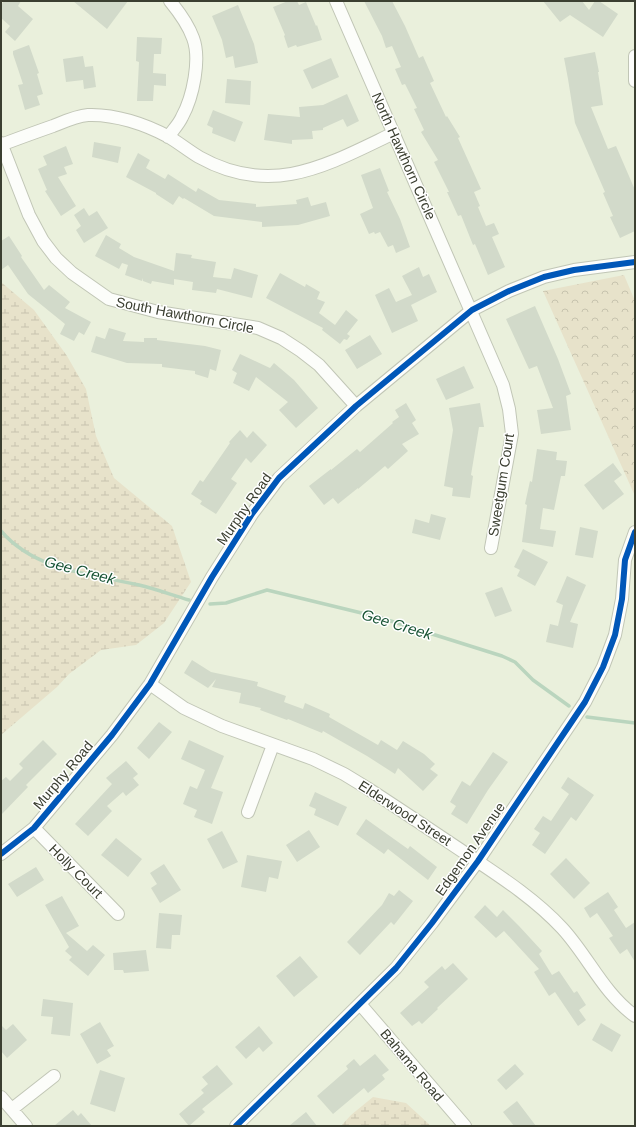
<svg xmlns="http://www.w3.org/2000/svg" width="636" height="1127" font-family="Helvetica,sans-serif">
	<defs>
		<pattern id="wetland-marsh" width="20" height="14" patternUnits="userSpaceOnUse"><rect width="20" height="14" fill="#e7e2ca"/><path d="M1 5h8M5 5V1M11 12h8M15 12V8" fill="none" stroke="#c7c3ae"/></pattern>
		<pattern id="park-crowns" width="20" height="18" patternUnits="userSpaceOnUse"><rect width="20" height="18" fill="#e7e2ca"/><path d="M2 6a3 3 0 1 1 6 0M12 15a3 3 0 1 1 6 0" fill="none" stroke="#c7c3ae"/></pattern>
	</defs>
	<rect width="100%" height="100%" fill="#eaf0dc"/>
	<path fill="url(#wetland-marsh)" d="M1,282L34,310L67,356L86,389L96,436L114,478L172,526L191,582L164,623L136,645L101,650L69,674L57,687L1,735Z
		M373,1097L406,1103L431,1126H341L351,1115Z"/>
	<path fill="url(#park-crowns)" d="M624,275L635,301V496L543,291Z"/>
	<g fill="none" stroke-linecap="round" stroke-linejoin="round">
		<path stroke="#bad5be" stroke-width="3.5" d="M1,531C35,571 91,574 139,585C156,589 172,595 189,600
			M210,604L226,603L267,590L378,617L502,656L515,662L533,680L569,706
			M587,717L635,723"/>
	</g>
	<path fill="#d2daca" d="M4,1H21L18,6L33,19L15,41L5,32L10,26L1,18V5Z
		M73,1H128L107,29Z
		M288,1H297L299,5L306,2L316,26L317,25L322,40L297,47L296,45L288,48L284,36L285,35L273,7Z
		M364,1H392L405,26L419,58L423,56L434,81L430,83L446,117L447,116L460,137L458,138L481,189L474,192L480,206L478,207L486,226L494,223L499,234L492,237L505,267L488,275L475,244L473,245L461,215L458,216L447,192H449L434,162L438,160L421,132L424,130L414,109L417,108L405,84L402,85L395,69L401,67L392,46L386,48L382,36Z
		M543,1H582L589,10L595,1H599L618,14L603,37L570,15L560,22Z
		M238,5L254,44L258,63L235,68L233,56L226,58L222,40L212,16Z
		M137,37L162,38L161,54H154L153,73L166,74V86L154,85L153,101H137L139,62L136,61Z
		M29,45L39,73L37,74L43,94L37,96L40,105L25,110L18,85L23,84L13,54V51Z
		M595,52L599,72H598L603,105L591,107L608,149L616,146L635,190V231L620,238L610,217L613,216L603,193L605,192L575,123L568,79L564,58Z
		M83,56L85,67L93,66L96,87L84,89L83,80L66,82L63,59Z
		M331,58L339,77L312,89L303,70Z
		M227,79L251,81L250,105L225,103Z
		M347,94L359,121L347,127L343,119L323,128V130L312,131L313,139L292,140V144L264,140L268,114L300,117L299,107L323,105Z
		M213,110L243,122L235,142L212,133L213,128L207,125Z
		M94,142L121,147L118,163L92,157Z
		M66,146L73,164L64,167L67,174L58,177L76,206L61,216L45,191L47,190L38,169L47,165L43,156Z
		M138,153L150,160L146,168L165,179L168,174L196,192L198,188L219,200L256,204V207L297,204L296,200L308,197L311,206L326,202L330,216L298,225L262,227V222L214,216L184,198L183,199L179,196L173,205L156,194V193L126,177Z
		M380,168L389,191L387,192L400,219L410,247L396,253L393,245L388,247L380,232L375,234L374,232L369,234L360,214L373,208L361,175Z
		M84,208L89,216L97,211L108,228L84,243L76,230L81,226L74,215Z
		M106,235L121,244L119,248L134,257L174,271L176,253L192,255L191,258L216,262L213,277L231,279L234,268L258,275L252,298L217,289L216,293L192,290L193,282L174,279V285L152,281L151,284L143,281V278L142,281L125,275L128,265L122,263L119,269L95,256Z
		M9,236L22,256L21,257L44,290L49,285L70,302L65,308L91,322L84,335L79,332L74,341L60,334L65,324L28,294L8,265L1,270V241Z
		M419,267L423,277L429,274L437,292L411,305L418,321L392,333L375,295L389,288L396,302L412,295L402,276Z
		M280,273L305,287L306,284L320,292L317,299L325,302L319,313L335,325L346,310L358,320L347,334L350,336L347,340L344,339L340,344L322,330L323,328L266,298Z
		M535,306L558,359L571,394L566,396L571,430L541,434L537,410L553,408L537,366L529,369L506,319Z
		M109,328L126,333L123,341L144,342V338H157V340L205,346L221,350L216,371L210,369L208,378L195,374V371L162,367V364L127,363L91,352L96,336L105,339Z
		M370,335L382,354L357,369L345,350Z
		M240,354L270,368L274,363L294,380L318,408L296,428L279,410L288,402L256,377L249,391L233,383L237,373L232,370Z
		M464,366L474,388L446,400L436,379Z
		M406,403L416,420L412,423L419,434L402,444L408,451L388,469L385,466L358,489V488L338,504L333,498L324,505L309,486L331,469V470L357,449L360,452L393,423L392,422L399,417L395,410Z
		M480,403L484,427H479L471,475L473,476L470,498L452,496L453,488L444,486L453,430L449,408Z
		M240,430L247,438L253,431L267,445L251,463L246,458L231,479L237,483L216,514L200,504L202,501L191,494L200,480L203,482L230,443L229,442Z
		M537,449L557,452L556,460L567,461L565,476H561L554,510L543,508L540,529L556,531L553,547L522,542L527,505L525,504L530,481L532,482Z
		M613,463L622,475L614,481L624,494L603,510L584,485Z
		M431,514L446,518L440,540L412,533L415,519L429,523Z
		M580,527L598,531L593,558L575,555Z
		M523,549L548,562L535,586L517,576L520,570L514,567Z
		M567,576L586,585L570,622L578,624L573,648L546,642L550,624L558,626L563,605L556,602Z
		M502,587L512,611L495,617L485,593Z
		M192,660L211,672L258,682L257,686L286,696L284,702L303,709L305,703L330,714L329,717L378,745L381,740L397,750L403,741L424,754L435,764L430,769L438,775L423,791L398,768L395,774L367,756L323,731L322,733L288,719L287,720L260,710L261,708L239,703L241,693L212,687L216,679L208,688L184,673Z
		M159,722L172,732L149,759L137,748Z
		M43,740L57,754L26,785L28,787L1,815V781L6,777L10,781L23,768L19,764Z
		M189,740L224,756L211,788L223,792L212,824L194,817L197,810L183,804L190,786L197,789L205,770L181,759Z
		M493,752L508,762L488,790L467,824L451,814L456,806L450,802L462,781L470,786Z
		M126,761L138,774L133,778L139,785L126,796L123,792L107,806L112,811L88,836L75,824L112,784L106,778Z
		M568,777L594,795L576,821L571,817L545,854L532,845L540,833L534,829L543,816L551,821L569,794L561,788Z
		M315,792L347,807L338,826L314,815L316,809L309,806Z
		M366,819L408,849L410,846L437,867L428,880L388,849L384,854L356,834Z
		M309,830L320,847L297,862L286,845Z
		M222,831L238,862L223,869L207,839Z
		M116,838L142,859L128,877L101,855Z
		M247,855L282,861L278,879L269,877L266,892L241,887Z
		M566,858L590,883L574,899L550,874Z
		M164,864L181,890L160,903L151,888L157,884L150,873Z
		M36,867L44,880L17,897L8,884Z
		M399,890L413,901L394,925L391,922L360,955L347,942L382,905L389,893L394,896Z
		M608,892L618,907L614,910L626,928L635,922V962L627,949L620,954L609,938L613,936L597,913L590,918L584,908Z
		M62,896L79,926L66,933L87,951L93,945L105,955L88,976L69,960L72,957L65,951L69,947L45,905Z
		M485,905L497,917L503,910L519,926L542,951L539,954L552,975L559,971L574,993L577,991L586,1005L579,1010L586,1020L578,1026L555,992L549,996L534,972L539,969L504,931L496,938L474,917Z
		M159,913L182,915L180,935H172L171,949L156,948Z
		M146,950L149,971L124,973L123,970H114L113,953Z
		M300,956L318,977L294,997L276,976Z
		M453,963L468,979L437,1008L438,1009L422,1024L419,1021L412,1026L400,1013L429,987L424,982L442,966L445,970Z
		M43,999L73,1003L70,1036L51,1034L53,1017L41,1016Z
		M100,1022L114,1046L107,1050L111,1056L97,1064L80,1034Z
		M601,1023L621,1035L612,1052L592,1040Z
		M13,1024L27,1040L7,1058L1,1051V1025L6,1030Z
		M259,1026L273,1043L263,1052L259,1047L246,1059L235,1047Z
		M375,1054L389,1070L382,1075L385,1079L368,1093L364,1088L333,1114L317,1096L348,1069L346,1066L354,1059L360,1066Z
		M515,1064L524,1074L506,1090L497,1080Z
		M217,1065L233,1084L202,1109L205,1112L189,1126L179,1114L204,1093L201,1090L208,1084L202,1077Z
		M100,1070L125,1078L115,1112L90,1104Z
		M517,1101L536,1126H514L503,1112Z
		M73,1110L78,1116L81,1113L92,1126H54Z
		M306,1112L317,1126H289Z"/>
	<g fill="none" stroke-linecap="round" stroke-linejoin="round">
		<g stroke="#c1c6b6" stroke-width="14">
			<path id="minor" d="M336,1L503,385L509,409L512,434L491,548
				M635,56V81
				M168,137C173,130 179,124 182,117C193,97 201,59 193,38C188,24 179,12 170,1
				M1,143L29,215L43,241L56,258L72,273L109,299L158,312L258,328L281,338L301,351L319,365L356,406
				M1,145C19,138 36,132 53,126C63,122 76,116 88,115C115,114 145,124 169,137C179,143 189,151 199,157C272,198 327,165 394,133
				M150,684L184,708L222,726L313,759L344,774L367,788C401,810 435,833 468,855C501,877 535,899 562,928C588,956 603,993 635,1016
				M248,812L273,745
				M34,828L118,914
				M1,854L34,828L112,735L150,684L212,577L252,514L279,478L356,406L472,310L509,291L544,277L574,270L635,262
				M360,1004L465,1126
				M1,1097L26,1126
				M12,1109L54,1076
				M236,1126L396,968L432,923L478,861L585,702L603,667L615,635L622,599L625,560L635,532"/>
		</g>
		<use href="#minor" stroke="#fcfdfa" stroke-width="12"/>
		<g stroke="#fff" stroke-width="8">
			<path id="cycleway" d="M1,854L34,828L112,735L150,684L212,577L252,514L279,478L356,406L472,310L509,291L544,277L574,270L635,262
				M236,1126L396,968L432,923L478,861L585,702L603,667L615,635L622,599L625,560L635,532"/>
		</g>
		<use href="#cycleway" stroke="#0057b8" stroke-width="6"/>
	</g>
	<g text-anchor="middle" dominant-baseline="central" stroke-width="3" stroke-linejoin="round" paint-order="stroke">
		<g font-size="14" fill="#3b3f31" stroke="#fff">
			<text transform="translate(404 156) rotate(66)">North Hawthorn Circle</text>
			<text transform="translate(185 315) rotate(11)">South Hawthorn Circle</text>
			<text transform="translate(501 485) rotate(-81)">Sweetgum Court</text>
			<text transform="translate(244 509) rotate(-55)">Murphy Road</text>
			<text transform="translate(63 775) rotate(-50)">Murphy Road</text>
			<text transform="translate(405 813) rotate(33)">Elderwood Street</text>
			<text transform="translate(470 849) rotate(-55)">Edgemon Avenue</text>
			<text transform="translate(76 871) rotate(45)">Holly Court</text>
			<text transform="translate(412 1065) rotate(50)">Bahama Road</text>
		</g>
		<g font-size="15" font-style="italic" fill="#175334" stroke="#fff">
			<text transform="translate(80 570) rotate(15)">Gee Creek</text>
			<text transform="translate(397 624) rotate(17)">Gee Creek</text>
		</g>
	</g>
	<rect width="636" height="1127" fill="none" stroke="#3b3f31" stroke-width="4"/>
</svg>
